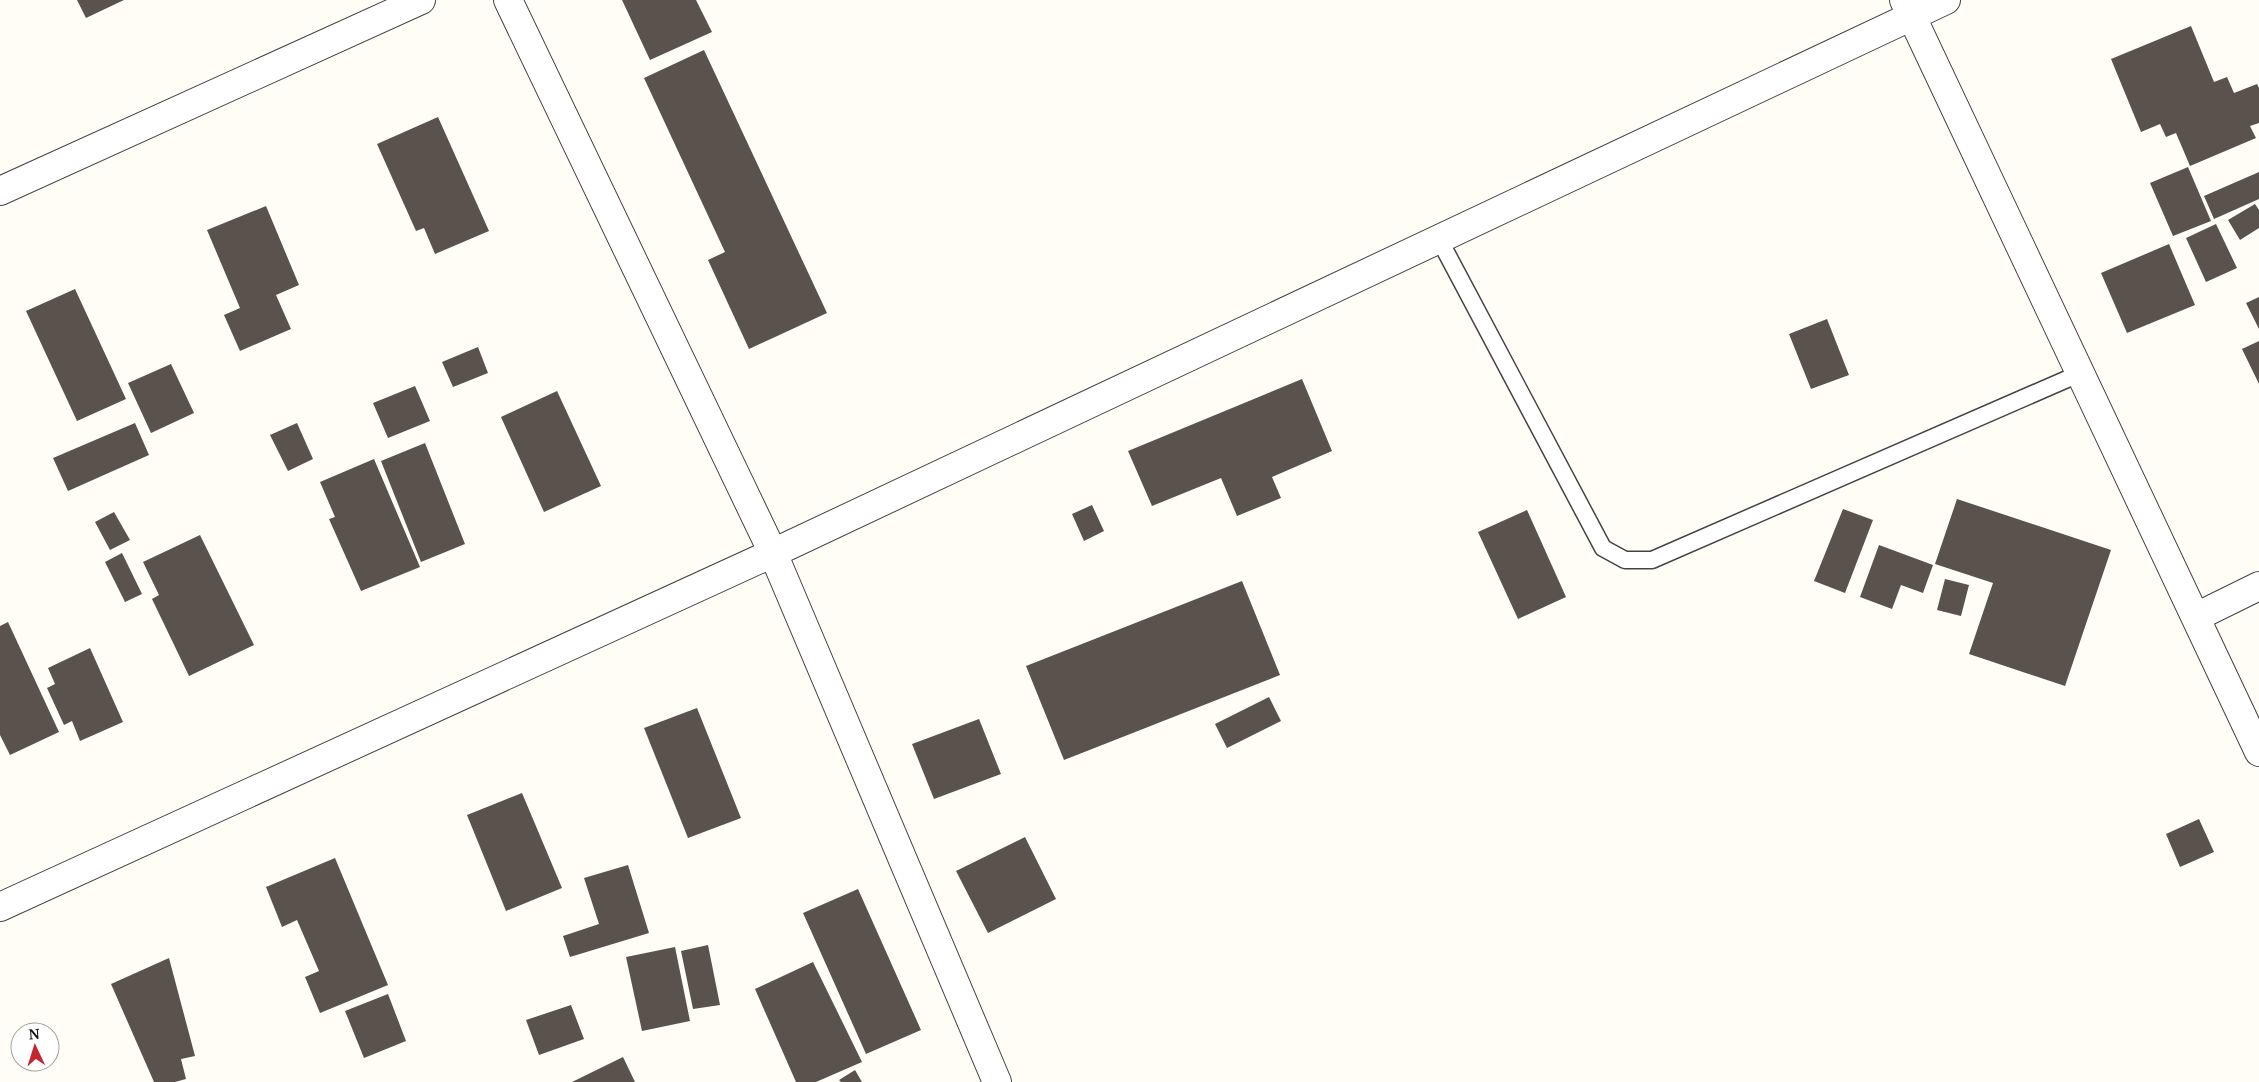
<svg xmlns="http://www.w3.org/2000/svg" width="2259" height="1082" font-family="'Noto Serif',serif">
	<rect width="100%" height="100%" fill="#fffdf5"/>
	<path fill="#5a524d" d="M77,0H124L86,18Z
		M622,0H696L712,32L650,60Z
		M2191,26L2214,82L2227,77L2234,93L2257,84L2259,88V123L2250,126L2256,138L2190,166L2176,133L2166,137L2160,124L2141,132L2111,59Z
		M704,50L827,313L749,349L708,260L725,252L644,78Z
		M438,117L489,231L435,254L424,228L416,231L377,144Z
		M2188,167L2211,221L2173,236L2150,183Z
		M2259,172V199L2214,219L2204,196Z
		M2255,204L2259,210V228L2240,240L2228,220Z
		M266,206L299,285L276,295L291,329L240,351L224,315L240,308L207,230Z
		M2216,224L2237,268L2206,282L2186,238Z
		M2169,244L2195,305L2127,333L2101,273Z
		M75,289L126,399L77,421L26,311Z
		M2259,297V329L2246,303Z
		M1827,319L1849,375L1811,389L1789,334Z
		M2259,341V384L2242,349Z
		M478,347L488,373L453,387L442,362Z
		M171,364L194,413L151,433L128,383Z
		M1302,379L1332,451L1272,477L1281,498L1237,516L1221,478L1152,506L1128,451Z
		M415,386L430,421L388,438L373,403Z
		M557,391L601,486L544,512L501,417Z
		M135,423L149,455L68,491L53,458Z
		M297,423L313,459L288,471L270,435Z
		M425,443L465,544L421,562L381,461Z
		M374,459L420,567L361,591L329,519L335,517L320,482Z
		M1957,499L2111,550L2065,686L1969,654L1993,583L1935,564Z
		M1092,505L1104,531L1084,541L1072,514Z
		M1843,509L1873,520L1845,593L1814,581Z
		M1527,510L1566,597L1518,619L1478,532Z
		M114,512L130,540L110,550L95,522Z
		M200,535L254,645L189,676L152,599L159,595L143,562Z
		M1879,545L1933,565L1923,593L1901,585L1892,609L1860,597Z
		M122,553L142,594L125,602L105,562Z
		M1945,579L1969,585L1961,616L1937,610Z
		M1242,581L1280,675L1064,760L1026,666Z
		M8,622L59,732L10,755L0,735V626Z
		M90,648L123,722L80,741L72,721L64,725L47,688L55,684L48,668Z
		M1269,697L1281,721L1227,748L1215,724Z
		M697,708L741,818L688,838L644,728Z
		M979,719L1001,774L934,799L912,744Z
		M522,793L562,888L506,911L467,815Z
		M2199,819L2214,852L2180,867L2166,834Z
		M1025,837L1056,899L988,933L956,871Z
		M335,858L388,985L320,1013L305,977L319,971L297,920L282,927L266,887Z
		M628,865L649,933L570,957L563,936L599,924L584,878Z
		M858,889L921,1030L866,1054L803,913Z
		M708,945L720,1005L693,1009L681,951Z
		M675,947L690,1021L642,1031L626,957Z
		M169,958L195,1056L181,1059L186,1079L175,1082H154L111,984Z
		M813,962L862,1062L816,1082H796L755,989Z
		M388,994L406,1041L364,1058L345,1011Z
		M571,1005L584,1039L539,1055L526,1020Z
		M623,1057L635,1082H572Z
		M855,1070L862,1082H841L839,1080Z"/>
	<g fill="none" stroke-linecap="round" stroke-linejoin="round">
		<g stroke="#444" stroke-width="19">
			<path id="service" d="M1439,239L1603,548L1625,560H1652L2081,373"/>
		</g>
		<g stroke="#444" stroke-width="30">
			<path id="minor" d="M508,0L773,553L997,1082
				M1904,0L2259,752
				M0,191L421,0
				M2196,617L2259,586
				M0,907L773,553L1946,0"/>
		</g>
		<use href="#service" stroke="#fff" stroke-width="16"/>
		<use href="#minor" stroke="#fff" stroke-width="28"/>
	</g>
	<g transform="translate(35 1047) rotate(356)"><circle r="24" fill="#ffffff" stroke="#a0a0a0"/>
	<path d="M0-4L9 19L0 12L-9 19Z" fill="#c4262e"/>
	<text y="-8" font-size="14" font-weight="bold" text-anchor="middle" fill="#111111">N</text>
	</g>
</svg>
